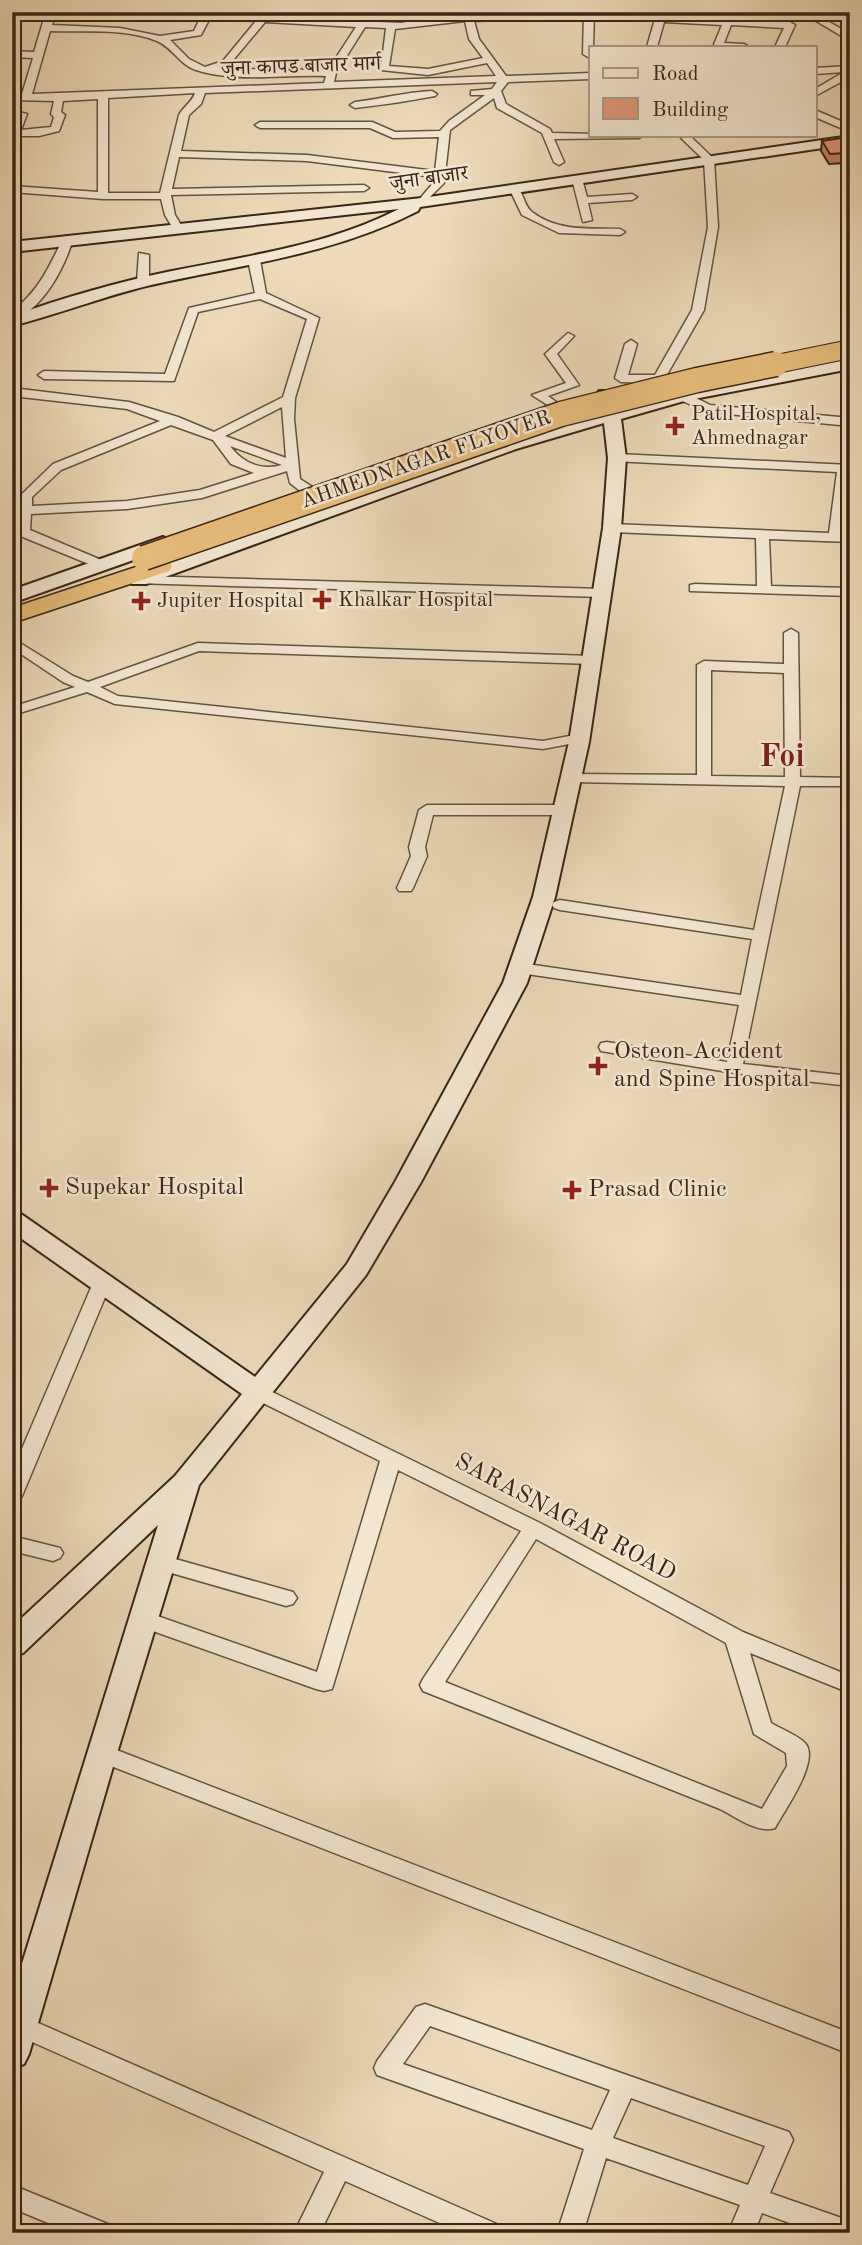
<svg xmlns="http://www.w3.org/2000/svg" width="862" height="2245" font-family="'Old Standard TT','Noto Serif Devanagari',serif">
	<rect width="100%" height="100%" fill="#ecdab9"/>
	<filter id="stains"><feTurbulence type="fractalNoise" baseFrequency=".00286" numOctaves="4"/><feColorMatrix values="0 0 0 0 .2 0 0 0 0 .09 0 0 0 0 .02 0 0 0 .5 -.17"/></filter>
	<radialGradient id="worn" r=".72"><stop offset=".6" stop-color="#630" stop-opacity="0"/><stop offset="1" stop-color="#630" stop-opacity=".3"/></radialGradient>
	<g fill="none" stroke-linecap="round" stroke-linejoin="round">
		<g stroke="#67523e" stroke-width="3">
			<path id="street" d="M46,12H56L52,25L120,28L160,36L194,31L203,12L260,16L263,12H272L269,17L401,23L432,17L520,12L495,20L474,21L479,39L506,76L591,73V79L508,82L501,91L506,104L550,129L552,133L644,135L639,138L554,139L564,162L559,165L554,162L542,133L497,108L494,98L450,130L444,183L422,205L417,202L434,182V177L307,161L179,157L172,189L364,185L369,188L364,191L171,195L175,215L184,230L179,233L175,232L165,215L161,199H103L12,192V186L98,192V99L63,101L61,112L65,115L59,131L39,136H19L17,145L12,148V127L18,112L27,114L21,130L51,127L54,117L51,114L54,101L12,100V94H22L33,58L12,57V51L34,52ZM210,18L256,21L223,61L205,67L189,59L170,40L201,35ZM465,21L469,39L483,58L428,69L389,66L395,29ZM265,22L356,27L328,70L219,69L229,65ZM365,27L386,28L381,70L428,75L487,63L496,76L334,82L336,73ZM50,31C84,32 126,28 157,41C173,48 180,65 196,70C236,83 284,74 326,76L324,83L32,94ZM497,82L492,89L471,91V95H485L449,121L440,131L395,132L372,122H260L255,125L260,128H370L393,138L439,137L435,171L307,155L181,151L189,115L201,104L205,93ZM195,93C192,102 184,106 179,115L160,193H108V98Z
				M584,12H594L593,47H591V56L588,57L583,54Z
				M657,12H667L665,16L790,22L795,25L785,47H775L784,28L731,25L724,43L744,44L749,47H713L722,25L664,22L657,47H647Z
				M801,12H812L850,34V41Z
				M850,66V77L815,96V89L844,72L815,74V68Z
				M432,91L437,94L435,96C409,101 383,105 355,108L350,105L355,102C381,99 406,92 432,91Z
				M815,110L850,125V132L815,117Z
				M678,135H689L714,159L718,227L704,310L665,378L686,393L710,405L850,418V426L707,412L678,399L656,383L621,382L615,378L625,344L631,340L637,344L628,375H655L692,310L708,227L704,160Z
				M577,176L582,179L587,197L632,194L637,197L632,200L588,203L592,220L583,222L572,179Z
				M514,185C524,190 523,205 532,212C558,232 590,228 620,229L625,232L620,235L559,233L522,215L509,188Z
				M64,237L73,239C64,269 43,309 12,321V312C41,288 48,268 64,237Z
				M139,253L149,255V282L143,285L137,282Z
				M254,257L260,260L266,293L319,318L295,398L294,419L300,479L314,488V494H304L290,483L287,471L202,498L127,509L31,514L30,530L106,562L108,565L101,569L18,535L20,496L53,464L160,421L127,409L12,396V388L129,402L178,417L214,432L283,397L307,319L260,299L198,312L174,381L44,379L38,375L44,371L165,374L189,308L255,293L248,260ZM282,407L286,458L225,436ZM171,425L213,440L231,464L254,473L200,490L127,501L32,506V497L61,470ZM230,446L282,465C261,471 243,463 230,446Z
				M568,333L574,336L557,354L579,385L548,396L563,407L557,411L532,395L566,383L545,354Z
				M617,454L850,465L842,534H850V542L769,539L771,586L850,588V596L690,591V585L695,584L757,586L756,538L612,532L605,528L612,524L829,533L837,472L613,461L611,458Z
				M140,576L602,589L609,593L602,597L135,583V577Z
				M791,629L798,633L800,777L850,778V786H800L743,1064L850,1076V1086L734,1073L601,1051L599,1047L601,1043L607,1042L727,1062L739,1005L520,973L512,968L514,965L520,963L741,995L752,939L560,910L554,908L552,905L554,902L560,900L754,930L785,786L571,782L564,778L571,774L697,775V665L704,661L784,664V633ZM711,670L784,673L785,777L711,776Z
				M12,638L73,676L88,682L198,643L592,656L599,660L592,664L199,651L100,687L118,696L543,741L580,734L587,738L585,741L543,749L115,704L87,692L13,715L12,707L75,687L63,682L12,648Z
				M427,805H564L572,810L564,815H433L425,847L427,856L413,888L411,891H399L397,888L411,856L409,847L419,810Z
				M102,1277L109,1279L111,1283L22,1496L19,1501L12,1503V1472L93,1283L95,1279Z
				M258,1385L540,1523L743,1632L850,1676V1693L750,1653L771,1723C781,1729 797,1735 805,1743C821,1760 784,1811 775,1828C758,1834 736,1817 720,1809L423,1691L420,1685L423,1679L521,1531L398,1470L332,1689L324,1691L316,1689L136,1625L132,1619L136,1613L143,1611L317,1672L380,1461L251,1397L248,1392L251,1387ZM536,1539L726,1643L754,1734L786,1753L787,1766L762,1809L445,1682Z
				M12,1536L60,1548L63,1553L60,1558L53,1561L12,1551Z
				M161,1555L293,1592L297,1598L293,1604L286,1606L154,1568L151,1563L154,1558Z
				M101,1744L850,2033V2054L93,1759L90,1753L93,1747Z
				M425,2004L789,2132L793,2140L770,2193L850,2221V2233H817L762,2213L754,2233H728L740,2205L606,2158L583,2233H557L584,2149L377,2075L374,2068L377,2061L416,2007ZM430,2026L610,2090L592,2130L403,2064ZM631,2098L765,2146L748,2185L613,2138Z
				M20,2015L499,2225L503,2233H462L345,2181L320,2233H294L324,2172L12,2033V2017Z
				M12,2185L110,2225L114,2233H72L12,2208Z"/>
		</g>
		<g stroke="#3b2515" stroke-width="4">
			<path id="secondary" d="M850,136V144L420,207L418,211C332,255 244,264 151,285C104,296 59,314 12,326V316C63,298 114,283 167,272C247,256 326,246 399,209L12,252V242L422,198Z
				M850,359V369L684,401L621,419L626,458L621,528L589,742L555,897L527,983L421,1182L366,1275L199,1485L117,1753L29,2054L24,2064L12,2069V1996L158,1525L23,1653L12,1656V1627L175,1476L242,1394L12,1232V1212L21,1214L255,1377L347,1264L395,1182L503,983L533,897L569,742L603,528L608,458L604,423L516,449L146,584H132L130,580L132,576L504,441L603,413L597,395L599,391H611L619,409L682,391Z
				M163,537L172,543L170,547L12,603V590Z"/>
		</g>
		<g stroke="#3b2515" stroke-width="3">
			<path id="highway" d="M160,559L169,561L172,566L169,571L12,623V608Z"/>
		</g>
		<use href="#street" fill="#f3e7d2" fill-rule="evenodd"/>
		<use href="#secondary" fill="#f3e7d2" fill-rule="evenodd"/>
		<use href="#highway" fill="#e6bd7c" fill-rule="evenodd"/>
		<g stroke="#3b2515" stroke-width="20" stroke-linecap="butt">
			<path id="highway-bridge-far1" d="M767,366L850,349"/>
		</g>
		<g stroke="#3b2515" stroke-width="27" stroke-linecap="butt">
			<path id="highway-bridge" d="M144,558L561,414L697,380L776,364"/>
		</g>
		<use href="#highway-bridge-far1" stroke="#e6bd7c" stroke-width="18"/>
		<use href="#highway-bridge" stroke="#e6bd7c" stroke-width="24"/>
	</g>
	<path fill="#c28268" stroke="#3b2515" stroke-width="2" d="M822,141L846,153L845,163L829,164L821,151Z"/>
	<path fill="#e19779" stroke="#3b2515" stroke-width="2" d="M841,138L846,153L830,154L822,141Z"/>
	<g fill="#8f2418" stroke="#f3e7d2" stroke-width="2.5">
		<path d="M671.5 415.5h7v7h7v7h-7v7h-7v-7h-7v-7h7z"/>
		<path d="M318.5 589.5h7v7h7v7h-7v7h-7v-7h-7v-7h7z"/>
		<path d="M137.5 590.5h7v7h7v7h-7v7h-7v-7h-7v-7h7z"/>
		<path d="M594.5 1055.5h7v7h7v7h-7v7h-7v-7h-7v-7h7z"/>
		<path d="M45.5 1177.5h7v7h7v7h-7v7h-7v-7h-7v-7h7z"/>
		<path d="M568.5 1179.5h7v7h7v7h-7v7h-7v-7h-7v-7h7z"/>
	</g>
	<g text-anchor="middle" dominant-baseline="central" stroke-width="5" stroke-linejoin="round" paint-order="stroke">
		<g font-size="21" fill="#3b2515" stroke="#f3e7d2">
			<text transform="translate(301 67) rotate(-2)">जुना कापड बाजार मार्ग</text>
			<text transform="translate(429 179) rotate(-8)">जुना बाजार</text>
			<text transform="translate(426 460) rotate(-19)">AHMEDNAGAR FLYOVER</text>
		</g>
		<g font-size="21" fill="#3b2515" stroke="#f3e7d2" text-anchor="start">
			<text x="691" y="414">Patil Hospital,<tspan x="691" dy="24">Ahmednagar</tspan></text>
			<text x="338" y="600">Khalkar Hospital</text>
			<text x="157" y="601">Jupiter Hospital</text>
		</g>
		<g font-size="24" fill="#3b2515" stroke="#f3e7d2" text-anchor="start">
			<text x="614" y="1052">Osteon Accident<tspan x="614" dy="28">and Spine Hospital</tspan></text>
			<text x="65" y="1188">Supekar Hospital</text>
			<text x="588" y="1190">Prasad Clinic</text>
		</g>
		<g font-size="24" fill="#3b2515" stroke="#f3e7d2">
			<text transform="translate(565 1518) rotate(28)">SARASNAGAR ROAD</text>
		</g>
		<g font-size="32" font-weight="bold" fill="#7a1f14" stroke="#f3e7d2">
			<text x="782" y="758">Foi</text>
		</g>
	</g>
	<rect width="862" height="2245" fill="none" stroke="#ecdab9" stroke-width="42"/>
	<rect x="14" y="14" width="834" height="2217" fill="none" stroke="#3b2515" stroke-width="3.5"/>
	<rect x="21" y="21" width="820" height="2203" fill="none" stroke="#3b2515" stroke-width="2"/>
	<rect x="589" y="46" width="228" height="91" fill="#f3e7d2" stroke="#a99986" stroke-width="2"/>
	<rect x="603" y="68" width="35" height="10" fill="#f3e7d2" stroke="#a99986" stroke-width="2"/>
	<text x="652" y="80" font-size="21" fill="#3b2515">Road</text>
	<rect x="603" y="98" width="35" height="21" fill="#e19779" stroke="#a99986" stroke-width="2"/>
	<text x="652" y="116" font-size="21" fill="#3b2515">Building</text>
	<rect width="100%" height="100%" filter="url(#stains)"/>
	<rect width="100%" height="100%" fill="url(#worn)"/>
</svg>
